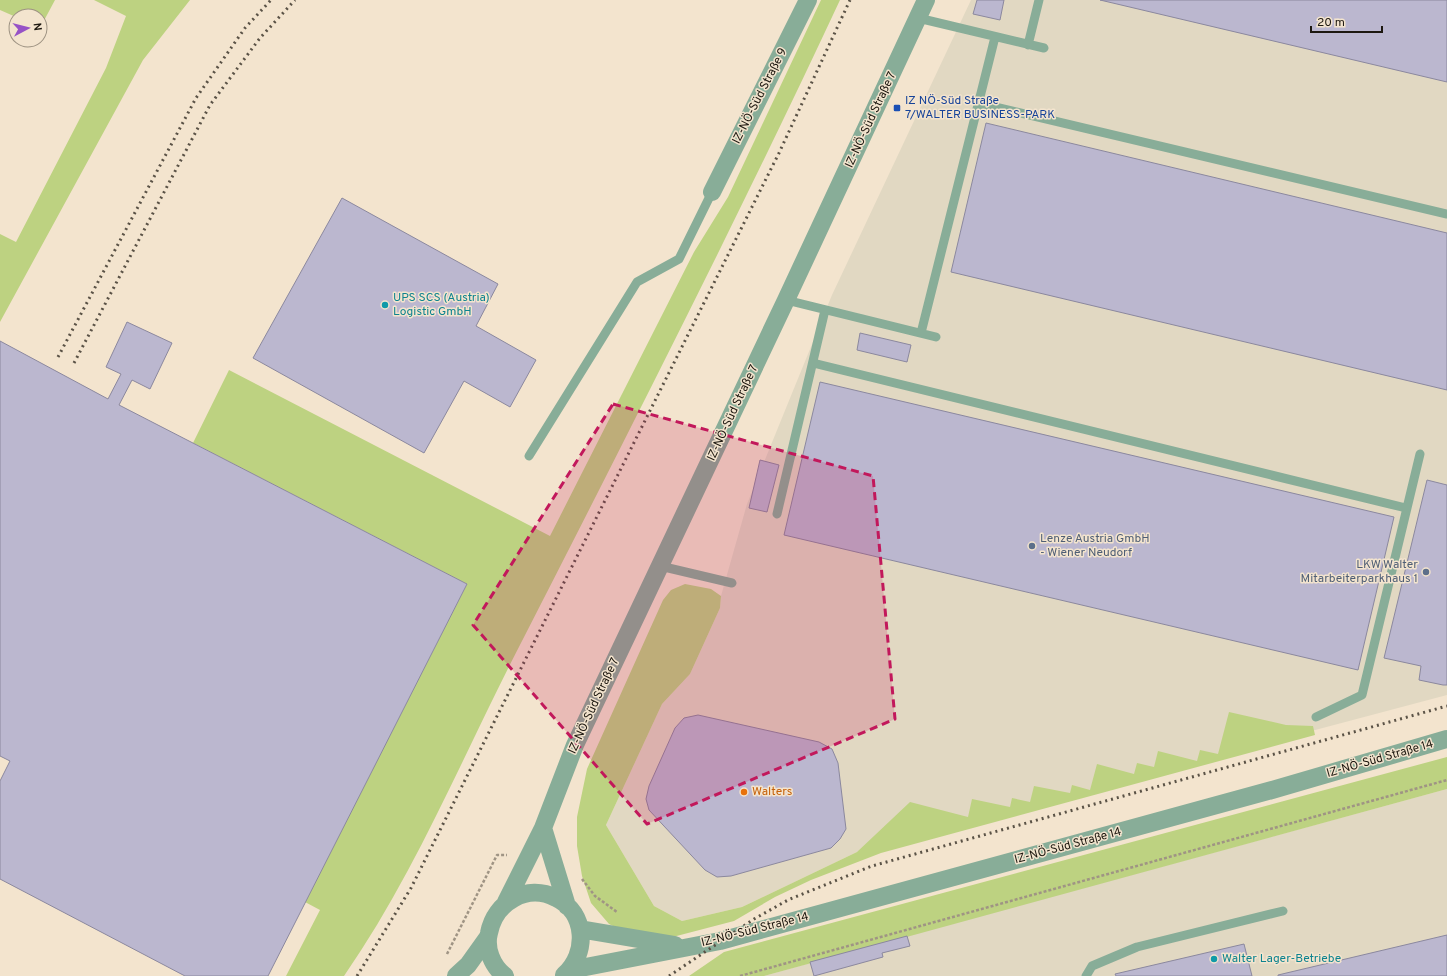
<svg xmlns="http://www.w3.org/2000/svg" width="1447" height="976" font-family="Overpass,sans-serif">
	<rect width="100%" height="100%" fill="#f3e4ce"/>
	<path fill="#e1d8c2" d="M971,0H1447V695L857,852L742,907L682,921L654,906L606,825L662,704L690,674L720,608L721,596L747,504L832,295Z
		M1447,789V976H764L907,936Z"/>
	<path fill="#bdd281" d="M0,0H55L40,28V16L16,17L0,10Z
		M94,0H190L143,60L0,322V234L16,242L106,68L126,16Z
		M821,0H840C739,216 631,428 522,641C464,753 416,872 344,976H286L320,910L305,902L467,584L193,443L229,370L550,536L694,252L728,197Z
		M685,584L711,589L721,596L720,608L690,674L662,704L606,825L654,906L682,921L742,907L857,852L910,802L968,817L972,799L1010,807L1012,798L1030,802L1034,786L1070,793L1072,785L1090,790L1097,764L1134,774L1137,763L1154,767L1158,751L1197,761L1200,750L1218,754L1229,712L1286,725L1313,726L1315,735L881,853L811,880L775,897L734,921L665,939L635,937L609,924L591,903L582,876L577,846V817L587,769L663,600L671,590Z
		M1447,757V789L764,976H689L724,952Z"/>
	<path fill="#bbb7cf" stroke="#8b889e" d="M977,0H1004L1000,20L973,14Z
		M1100,0H1447V82Z
		M986,123L1447,233V390L951,272Z
		M342,198L498,284L476,326L536,360L510,407L464,381L424,453L253,358Z
		M127,322L172,343L150,389L132,380L119,405L467,584L268,976H185L0,879V781L10,761L0,756V341L108,399L121,374L106,367Z
		M860,333L911,345L907,362L857,350Z
		M820,382L1394,517L1358,670L784,535Z
		M760,460L779,465L767,512L749,508Z
		M1427,480L1447,485V685H1443L1419,680L1421,666L1384,658Z
		M698,715L819,742L832,749L838,763L846,829L840,839L831,848L731,876L717,877L705,870L649,810L646,799L649,786L675,728L684,718Z
		M1447,935V976H1278V975Z
		M907,936L910,946L882,953L883,957L814,976L810,962Z
		M1244,944L1252,976H1116L1115,974Z"/>
	<g fill="none" stroke-linecap="round" stroke-linejoin="round">
		<path stroke="#9f9484" stroke-width="2.5" stroke-dasharray="3 2" stroke-linecap="butt" d="M582,879L595,896L617,912
			M447,954L497,855H507
			M740,976L1447,780"/>
		<path stroke="#88ad98" stroke-width="9" d="M918,18L1044,48
			M1028,45L1039,0
			M978,103L1447,214
			M786,300L936,337
			M921,333L995,37
			M813,363L1406,508
			M529,456L637,282L679,259L712,192
			M777,514L825,310
			M660,566L732,583
			M1316,717L1362,695L1420,454
			M1086,976L1092,966L1137,947L1283,911"/>
		<path stroke="#88ad98" stroke-width="18" d="M712,192L808,0
			M543,828L567,906
			M506,902L543,828L575,745L786,300L926,0
			M580,929L675,945
			M570,970L720,941L1272,790L1447,739
			M456,976L468,965L488,937
			M505,976C492,966 485,948 489,933C495,902 527,883 556,898C587,913 588,954 564,975"/>
		<path stroke="#5a5246" stroke-width="3" stroke-dasharray="2 4" stroke-linecap="butt" d="M58,357L196,98L245,28L271,0
			M74,363L210,105L260,38L295,0
			M357,976L411,888L779,153L850,0
			M669,976L754,919L788,900L872,866L1447,706"/>
	</g>
	<path fill="#c2185b" fill-opacity="0.2" stroke="#c2185b" stroke-width="3" stroke-dasharray="8 5" stroke-linejoin="round" d="M613,404L873,476L895,719L647,824L473,625Z"/>
	<rect fill="#1a4fb4" stroke="#f3e4ce" stroke-width="1.5" x="893" y="104" width="8" height="8" rx="2"/>
	<g fill="#0f9aa8" stroke="#f3e4ce" stroke-width="1.5">
		<circle cx="385" cy="305" r="4"/>
		<circle cx="1214" cy="959" r="4"/>
	</g>
	<g fill="#5c6f8a" stroke="#f3e4ce" stroke-width="1.5">
		<circle cx="1032" cy="546" r="4"/>
		<circle cx="1426" cy="572" r="4"/>
	</g>
	<circle fill="#e8710a" stroke="#f3e4ce" stroke-width="1.5" cx="744" cy="792" r="4"/>
	<g text-anchor="middle" dominant-baseline="central" stroke-width="3" stroke-linejoin="round" paint-order="stroke">
		<g font-size="12" fill="#1d1810" stroke="#f3e4ce">
			<text transform="translate(760 96) rotate(-63)">IZ-NÖ-Süd Straße 9</text>
			<text transform="translate(871 120) rotate(-65)">IZ-NÖ-Süd Straße 7</text>
			<text transform="translate(733 413) rotate(-65)">IZ-NÖ-Süd Straße 7</text>
			<text transform="translate(594 706) rotate(-65)">IZ-NÖ-Süd Straße 7</text>
			<text transform="translate(1380 759) rotate(-16)">IZ-NÖ-Süd Straße 14</text>
			<text transform="translate(1068 846) rotate(-15)">IZ-NÖ-Süd Straße 14</text>
			<text transform="translate(755 930) rotate(-14)">IZ-NÖ-Süd Straße 14</text>
		</g>
		<g font-size="12" fill="#164399" stroke="#f3e4ce" text-anchor="start">
			<text x="905" y="101">IZ NÖ-Süd Straße<tspan x="905" dy="14">7/WALTER BUSINESS-PARK</tspan></text>
		</g>
		<g font-size="12" fill="#0d838f" stroke="#f3e4ce" text-anchor="start">
			<text x="393" y="298">UPS SCS (Austria)<tspan x="393" dy="14">Logistic GmbH</tspan></text>
			<text x="1222" y="959">Walter Lager-Betriebe</text>
		</g>
		<g font-size="12" fill="#4e5e75" stroke="#f3e4ce" text-anchor="start">
			<text x="1040" y="539">Lenze Austria GmbH<tspan x="1040" dy="14">- Wiener Neudorf</tspan></text>
			<text x="1418" y="565" text-anchor="end">LKW Walter<tspan x="1418" dy="14">Mitarbeiterparkhaus 1</tspan></text>
		</g>
		<g font-size="12" fill="#c56008" stroke="#f3e4ce" text-anchor="start">
			<text x="752" y="792">Walters</text>
		</g>
	</g>
	<g transform="translate(28 28) rotate(83)"><circle r="19" fill="#f3e4ce" stroke="#9d9282"/>
	<path d="M0-3L7 15L0 10L-7 15Z" fill="#9752c6"/>
	<text y="-6" font-size="11" font-weight="bold" text-anchor="middle" fill="#1d1810">N</text>
	</g>
	<path d="M1311 26v6h71v-6" fill="none" stroke="#1d1810" stroke-width="2"/>
	<text x="1317" y="26" font-size="12" fill="#1d1810" stroke="#f3e4ce" stroke-width="3" paint-order="stroke">20 m</text>
</svg>
